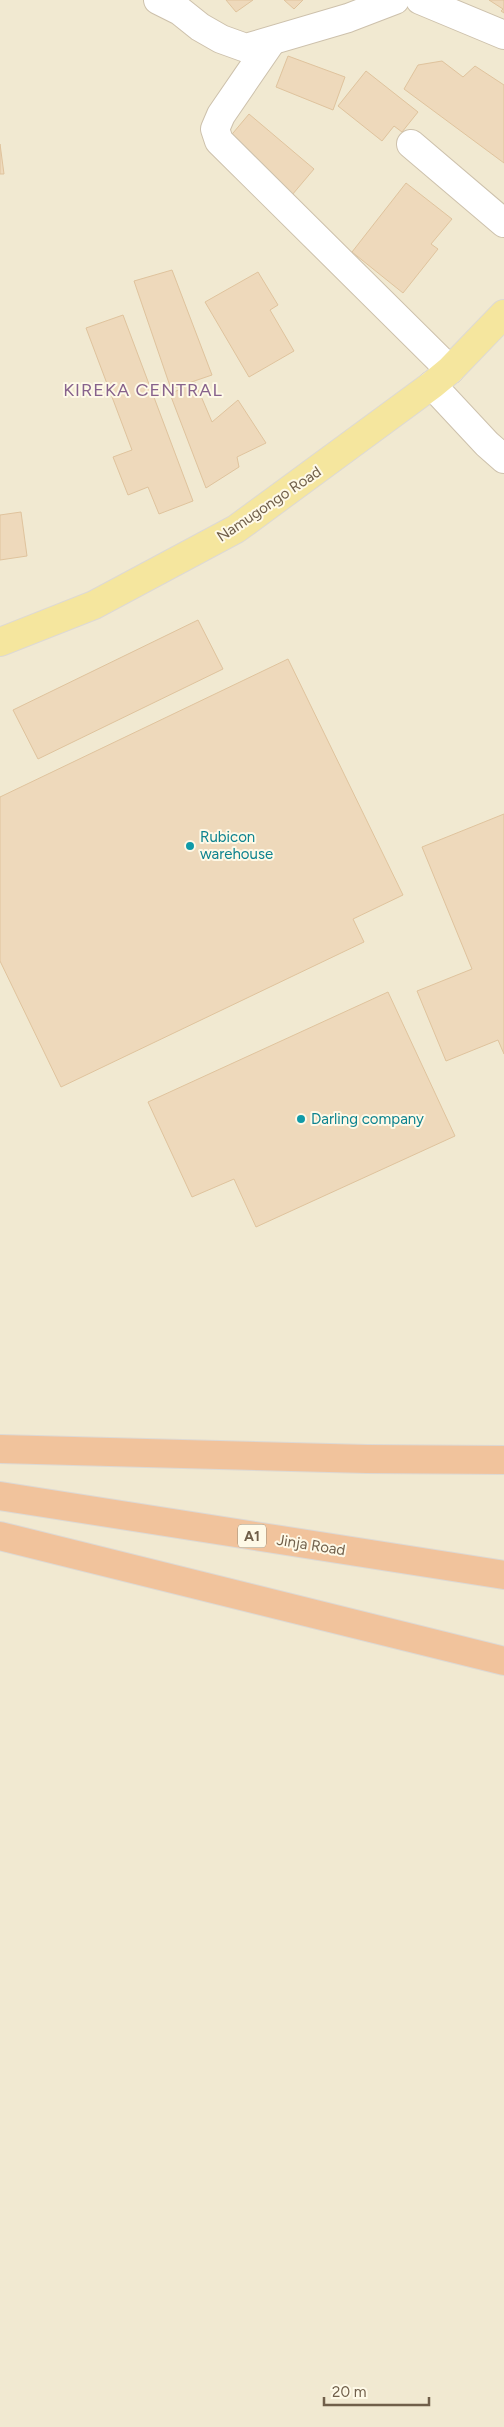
<svg xmlns="http://www.w3.org/2000/svg" width="504" height="2427" viewBox="0 0 504 2427" font-family="Figtree,sans-serif">
<rect width="100%" height="100%" fill="#faf6e2"/>
<rect fill="#f1e9d1" x="0" y="0" width="504" height="2427"/>
<g fill="#eed9bb" stroke="#dfc39d">
<path d="M 226,0 L 253,0 L 236,12 Z"/>
<path d="M 284,0 L 303,0 L 294,9 Z"/>
<path d="M 489,0 L 504,0 L 504,13 L 501,11 L 503,9 Z"/>
<path d="M 288,56 L 345,77 L 333,110 L 276,87 Z"/>
<path d="M 442,61 L 463,77 L 475,66 L 504,85 L 504,163 L 404,89 L 418,65 Z"/>
<path d="M 366,71 L 418,112 L 402,132 L 394,126 L 382,141 L 338,106 Z"/>
<path d="M 249,114 L 314,169 L 292,195 L 228,139 Z"/>
<path d="M 0,144 L 4,174 L 0,174 Z"/>
<path d="M 406,183 L 452,219 L 431,244 L 438,249 L 403,293 L 352,252 Z"/>
<path d="M 172,270 L 212,375 L 171,389 L 134,281 Z"/>
<path d="M 258,272 L 278,305 L 270,310 L 294,351 L 249,377 L 205,302 Z"/>
<path d="M 123,315 L 193,501 L 159,514 L 148,487 L 128,495 L 113,457 L 132,450 L 86,328 Z"/>
<path d="M 195,382 L 212,422 L 238,400 L 266,443 L 237,457 L 239,467 L 206,488 L 170,394 Z"/>
<path d="M 21,512 L 27,556 L 0,560 L 0,515 Z"/>
<path d="M 198,620 L 223,669 L 38,759 L 13,710 Z"/>
<path d="M 288,659 L 403,895 L 353,919 L 364,942 L 61,1087 L 0,961 L 0,797 Z"/>
<path d="M 504,814 L 504,1054 L 498,1040 L 446,1061 L 417,991 L 472,969 L 422,847 Z"/>
<path d="M 388,992 L 455,1136 L 256,1227 L 234,1179 L 192,1197 L 148,1102 Z"/>
</g>
<g fill="none" stroke-linecap="round" stroke-linejoin="round">
<g stroke="#cdc1ac" stroke-width="30">
<g id="minor">
<path d="M 158,0 L 180,11 L 200,27 L 221,39 L 246,48 L 348,18 L 395,0"/>
<path d="M 420,0 L 504,35"/>
<path d="M 271,42 L 221,115 L 215,129 L 219,141 L 450,370"/>
<path d="M 411,144 L 504,223"/>
<path d="M 432,385 L 487,444 L 504,459"/>
</g>
</g>
<g stroke="#ddd9d4" stroke-width="30">
<path id="major" d="M 0,642 L 94,605 L 236,529 L 432,385 L 450,370 L 504,314"/>
</g>
<g stroke="#ddd9d4" stroke-width="30">
<g id="highway">
<path d="M 0,1449 L 367,1459 L 504,1460"/>
<path d="M 0,1496 L 504,1575"/>
<path d="M 0,1536 L 504,1661"/>
</g>
</g>
<use href="#minor" stroke="#fff" stroke-width="28"/>
<use href="#major" stroke="#f5e69e" stroke-width="28"/>
<use href="#highway" stroke="#f1c39c" stroke-width="28"/>
</g>
<g fill="#0f9aa8" stroke="#fef9e7" stroke-width="2">
<circle cx="190" cy="846" r="5"/>
<circle cx="301" cy="1119" r="5"/>
</g>
<g text-anchor="middle" stroke-width="4" stroke-linejoin="round" paint-order="stroke">
<rect fill="#fef9e7" stroke="#9b8d79" stroke-width="1" x="238" y="1524.5" width="28" height="23" rx="4"/>
<g font-size="14" font-weight="bold" fill="#705f4a">
<text x="252" y="1541">A1</text>
</g>
<g font-size="15" fill="#705f4a" stroke="#fef9e7">
<text transform="translate(269 504) rotate(-34)" y="5">Namugongo Road</text>
<text transform="translate(311 1545) rotate(9)" y="5">Jinja Road</text>
</g>
<g font-size="15" fill="#0d838f" stroke="#fef9e7" text-anchor="start">
<text x="200" y="842">Rubicon<tspan x="200" dy="17">warehouse</tspan></text>
<text x="311" y="1124">Darling company</text>
</g>
<g font-size="18" letter-spacing="1" fill="#87628c" stroke="#fef9e7">
<text x="143" y="396">KIREKA CENTRAL</text>
</g>
</g>
<path d="M324 2397v8h105v-8" fill="none" stroke="#705f4a" stroke-width="2.5"/>
<text x="332" y="2397" font-size="15" fill="#705f4a" stroke="#fef9e7" stroke-width="4" paint-order="stroke">20 m</text>
</svg>
